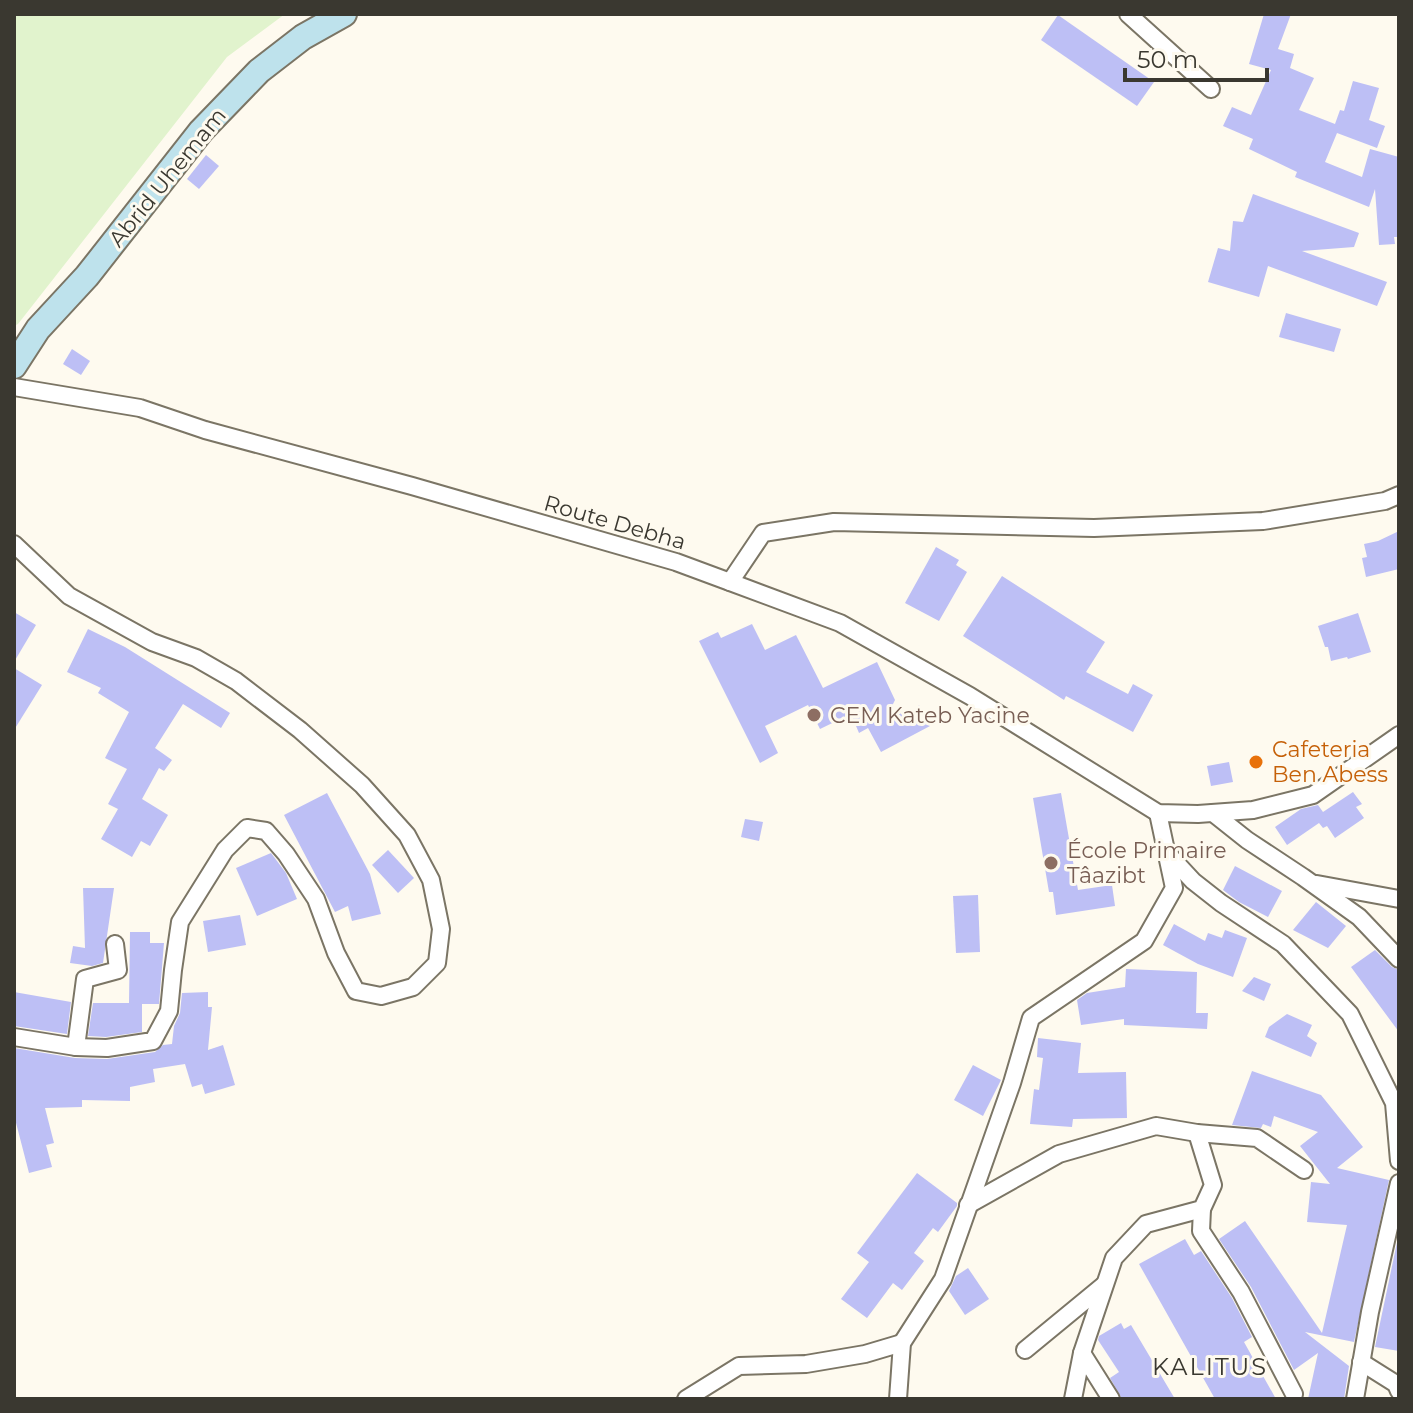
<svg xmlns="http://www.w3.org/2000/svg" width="1413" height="1413" viewBox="0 0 1413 1413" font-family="Montserrat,sans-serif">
<rect width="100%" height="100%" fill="#fefaef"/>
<path fill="#e1f3cd" d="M 14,14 L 285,14 L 227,57 L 18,324 L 14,326 Z"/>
<g fill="#bdbff5">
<path d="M 1264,14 L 1291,14 L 1278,49 L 1294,54 L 1290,68 L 1314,78 L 1299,110 L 1335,124 L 1340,110 L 1344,111 L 1353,81 L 1379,88 L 1369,120 L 1385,126 L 1377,148 L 1337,133 L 1325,162 L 1362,177 L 1370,149 L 1399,157 L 1399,237 L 1394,237 L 1395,244 L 1379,245 L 1375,189 L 1369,207 L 1295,177 L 1297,172 L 1249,149 L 1253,139 L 1223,126 L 1232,107 L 1251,115 L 1271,70 L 1249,64 Z"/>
<path d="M 1058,15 L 1154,82 L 1137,106 L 1041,40 Z"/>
<path d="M 206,155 L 219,166 L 199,189 L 187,179 Z"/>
<path d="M 1253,194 L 1359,233 L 1354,247 L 1302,251 L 1387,282 L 1377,306 L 1268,266 L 1259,297 L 1208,282 L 1218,248 L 1230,251 L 1233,221 L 1243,222 Z"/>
<path d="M 1286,313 L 1341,329 L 1334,352 L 1279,337 Z"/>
<path d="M 72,349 L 90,361 L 81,375 L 63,364 Z"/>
<path d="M 1399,531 L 1399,569 L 1366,577 L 1362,558 L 1367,557 L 1364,544 L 1378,541 Z"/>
<path d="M 936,547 L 959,560 L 956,565 L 967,572 L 939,621 L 905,603 Z"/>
<path d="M 1002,576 L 1105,642 L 1086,672 L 1128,694 L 1133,684 L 1153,695 L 1133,732 L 1066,696 L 1064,700 L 963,636 Z"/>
<path d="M 14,612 L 36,625 L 14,662 Z"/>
<path d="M 1358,613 L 1371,652 L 1348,659 L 1347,657 L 1331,661 L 1328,647 L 1325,647 L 1318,626 Z"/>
<path d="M 752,624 L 765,650 L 796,635 L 823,688 L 877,662 L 895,700 L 891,708 L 910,719 L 919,705 L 930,726 L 881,752 L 868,728 L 859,733 L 851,714 L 820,729 L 808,705 L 765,726 L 778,753 L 760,763 L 699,641 L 718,632 L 721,638 Z"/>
<path d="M 88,629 L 125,647 L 230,713 L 221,728 L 183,704 L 155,748 L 172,760 L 164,771 L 159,768 L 142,799 L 168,815 L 150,846 L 141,841 L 132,857 L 101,839 L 118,809 L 108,804 L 127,769 L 105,758 L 129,712 L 98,693 L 101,688 L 67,672 Z"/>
<path d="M 14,668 L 42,685 L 14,730 Z"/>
<path d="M 1229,762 L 1233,782 L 1211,786 L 1207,766 Z"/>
<path d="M 1353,792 L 1362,804 L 1356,807 L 1364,818 L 1335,838 L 1327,826 L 1323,828 L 1319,823 L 1287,845 L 1275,827 L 1301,809 L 1318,805 L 1323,812 Z"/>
<path d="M 327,793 L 370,874 L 381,914 L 352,921 L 348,906 L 335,912 L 284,815 Z"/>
<path d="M 1061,793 L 1078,890 L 1112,885 L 1115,906 L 1056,915 L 1053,892 L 1049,892 L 1033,798 Z"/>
<path d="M 745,819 L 763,822 L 759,841 L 741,837 Z"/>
<path d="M 388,850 L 414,878 L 398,893 L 372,865 Z"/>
<path d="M 271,853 L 286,873 L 297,899 L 257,916 L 236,868 Z"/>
<path d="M 1235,866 L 1282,891 L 1268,917 L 1239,902 L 1223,890 Z"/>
<path d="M 83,888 L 114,888 L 103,963 L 92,966 L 70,963 L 73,946 L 85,948 Z"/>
<path d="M 978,895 L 980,952 L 956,953 L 953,896 Z"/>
<path d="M 1316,902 L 1346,926 L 1328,948 L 1293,930 Z"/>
<path d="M 240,915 L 246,945 L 208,952 L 203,921 Z"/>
<path d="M 1174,924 L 1205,941 L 1208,933 L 1222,938 L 1225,930 L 1247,938 L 1233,977 L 1198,964 L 1163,945 Z"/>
<path d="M 130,932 L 150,932 L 150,943 L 164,943 L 159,1004 L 142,1004 L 142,1032 L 106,1037 L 88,1036 L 93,1003 L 129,1003 Z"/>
<path d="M 1375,950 L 1392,967 L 1399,970 L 1399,1032 L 1351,967 Z"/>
<path d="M 1126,969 L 1197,972 L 1196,1013 L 1208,1013 L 1207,1029 L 1124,1025 L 1124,1019 L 1081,1025 L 1077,1000 L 1087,993 L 1125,987 Z"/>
<path d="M 1254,977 L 1271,984 L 1264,1001 L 1242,991 Z"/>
<path d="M 14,992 L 71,1002 L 67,1034 L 14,1026 Z"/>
<path d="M 208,992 L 208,1007 L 212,1007 L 208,1050 L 223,1045 L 235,1085 L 205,1094 L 202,1084 L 192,1087 L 185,1064 L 153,1069 L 155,1082 L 130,1087 L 130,1101 L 82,1100 L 82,1107 L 45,1108 L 54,1143 L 46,1145 L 52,1167 L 29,1173 L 14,1115 L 14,1048 L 75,1058 L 107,1059 L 155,1052 L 163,1045 L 172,1044 L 174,1026 L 180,1013 L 182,993 Z"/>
<path d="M 1287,1014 L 1312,1025 L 1307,1036 L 1317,1043 L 1311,1057 L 1265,1037 L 1269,1027 Z"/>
<path d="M 1038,1038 L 1081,1043 L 1078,1073 L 1126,1072 L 1127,1118 L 1073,1119 L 1072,1127 L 1030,1124 L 1034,1089 L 1039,1090 L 1043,1058 L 1037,1057 Z"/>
<path d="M 973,1065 L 1001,1080 L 983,1116 L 954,1100 Z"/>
<path d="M 1252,1071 L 1321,1095 L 1363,1147 L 1337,1168 L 1389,1180 L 1354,1342 L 1305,1332 L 1349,1366 L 1344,1399 L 1308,1399 L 1318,1353 L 1294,1370 L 1251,1287 L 1219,1239 L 1245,1221 L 1322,1333 L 1347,1225 L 1307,1222 L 1311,1182 L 1330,1184 L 1300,1146 L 1318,1132 L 1274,1116 L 1271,1127 L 1263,1124 L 1261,1128 L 1232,1125 Z"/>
<path d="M 917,1173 L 957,1203 L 957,1206 L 938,1232 L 933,1228 L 914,1253 L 924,1261 L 902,1290 L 893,1283 L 867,1318 L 841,1299 L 869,1262 L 857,1253 Z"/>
<path d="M 1399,1233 L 1399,1351 L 1375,1347 Z"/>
<path d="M 1185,1239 L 1194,1255 L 1201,1251 L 1232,1298 L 1252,1337 L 1244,1342 L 1276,1399 L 1215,1399 L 1157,1296 L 1139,1264 Z"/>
<path d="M 968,1268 L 989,1299 L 965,1315 L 949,1291 L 956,1276 Z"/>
<path d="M 1121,1323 L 1124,1329 L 1131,1325 L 1175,1399 L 1122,1399 L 1110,1378 L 1119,1372 L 1098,1340 L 1099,1336 Z"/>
</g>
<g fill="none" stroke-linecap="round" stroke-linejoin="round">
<g stroke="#7b7565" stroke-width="20">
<g id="street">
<path d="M 1128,14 L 1211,89"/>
<path d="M 14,387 L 140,408 L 205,430 L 412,486 L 676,562 L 730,582 L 840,623 L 970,696 L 1158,813 L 1198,814 L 1253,810 L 1313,795 L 1399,735"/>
<path d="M 14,544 L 69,596 L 152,642 L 196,658 L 236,681 L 300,730 L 362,785 L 407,835 L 431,880 L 441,929 L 437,963 L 413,987 L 381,996 L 356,991 L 336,953 L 316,899 L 286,854 L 266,831 L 247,828 L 225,850 L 180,922 L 173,970 L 169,1011 L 153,1041 L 107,1048 L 76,1047 L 14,1037"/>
<path d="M 730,582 L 763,533 L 834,522 L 1094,528 L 1263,521 L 1385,501 L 1399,495"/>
<path d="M 1213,813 L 1247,840 L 1303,877 L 1359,917 L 1399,959"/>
<path d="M 1167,853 L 1193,881 L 1221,903 L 1283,944 L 1350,1014 L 1394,1103 L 1399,1161"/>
<path d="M 1317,884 L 1399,899"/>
<path d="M 76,1047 L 85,979 L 118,970 L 115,944"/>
<path d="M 968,1205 L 1059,1154 L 1156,1126 L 1197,1133 L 1257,1138 L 1304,1170"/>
<path d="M 1202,1209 L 1201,1231 L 1241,1292 L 1294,1394"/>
<path d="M 1025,1350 L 1104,1285"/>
<path d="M 1082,1353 L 1111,1399"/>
<path d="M 1361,1362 L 1396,1384 L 1399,1391"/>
<path d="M 686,1399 L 739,1366 L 806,1364 L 865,1354 L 902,1343"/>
<path d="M 898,1399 L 902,1343 L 943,1279 L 1012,1083 L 1031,1018 L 1144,941 L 1174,888 L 1158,813"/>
<path d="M 1073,1399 L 1082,1353 L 1114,1258 L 1146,1224 L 1202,1209 L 1213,1185 L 1197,1133"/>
<path d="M 1355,1399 L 1370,1312 L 1399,1183"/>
</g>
</g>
<g stroke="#7b7565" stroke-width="28">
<path id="secondary" d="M 14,366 L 38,329 L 87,276 L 201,131 L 259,71 L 303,37 L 344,14"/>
</g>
<use href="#street" stroke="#fff" stroke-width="16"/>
<use href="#secondary" stroke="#bee2ec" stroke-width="24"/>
</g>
<g fill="#8d6e63" stroke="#fefaef" stroke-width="3">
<circle cx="814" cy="715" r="8"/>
<circle cx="1051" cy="863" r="8"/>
</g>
<circle fill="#e8710a" stroke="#fefaef" stroke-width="3" cx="1256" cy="762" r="8"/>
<g text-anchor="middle" stroke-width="6" stroke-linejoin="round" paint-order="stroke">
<g font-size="22" fill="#3a3830" stroke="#fefaef">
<text transform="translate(167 177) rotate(-51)" y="8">Abrid Uhemam</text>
<text transform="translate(615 522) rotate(16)" y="8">Route Debha</text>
</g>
<g font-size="22" fill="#785e54" stroke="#fefaef" text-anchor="start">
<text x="830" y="723">CEM Kateb Yacine</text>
<text x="1067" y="858">École Primaire<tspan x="1067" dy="25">Tâazibt</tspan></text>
</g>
<g font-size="22" fill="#c56008" stroke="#fefaef" text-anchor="start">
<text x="1272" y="757">Cafeteria<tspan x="1272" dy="25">Ben Abess</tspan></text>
</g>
<g font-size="24" letter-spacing="2" fill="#3a3830" stroke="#fefaef">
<text x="1210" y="1375">KALITUS</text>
</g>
</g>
<rect width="1413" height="1413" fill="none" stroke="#3a3830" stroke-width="32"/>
<path d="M1125 68v12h142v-12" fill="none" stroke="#3a3830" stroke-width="4"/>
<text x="1137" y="68" font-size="24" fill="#3a3830" stroke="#fefaef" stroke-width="6" paint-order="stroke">50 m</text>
</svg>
